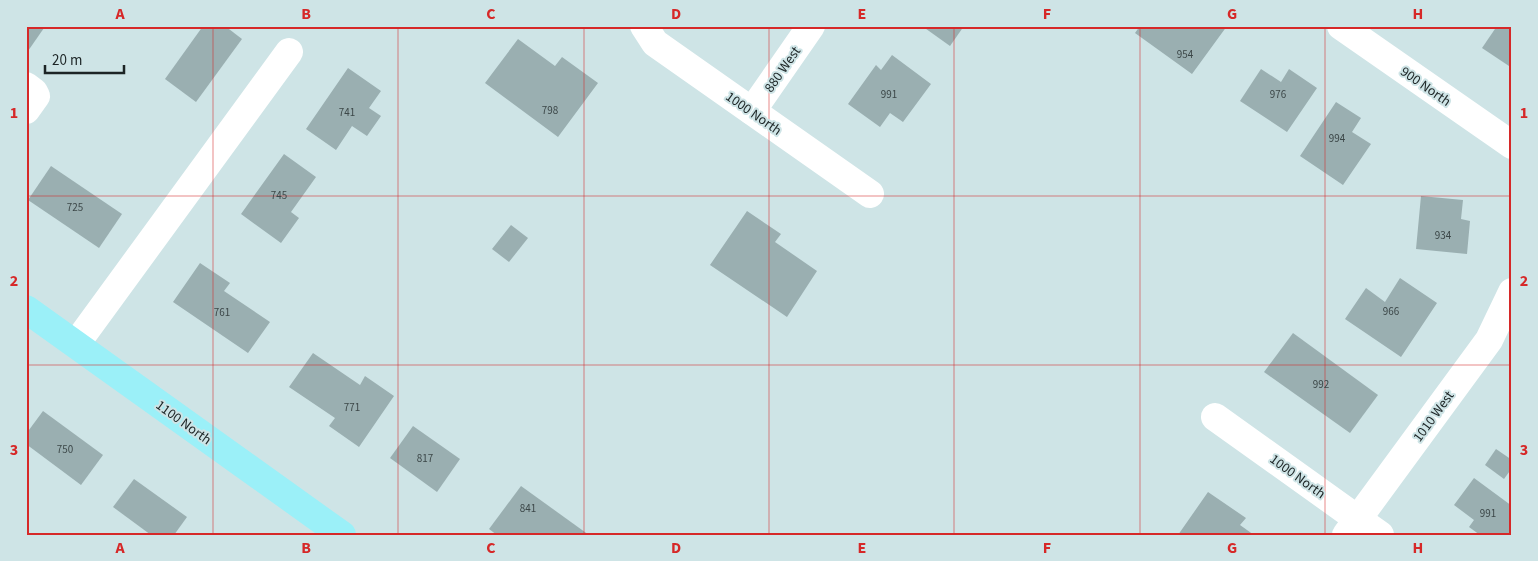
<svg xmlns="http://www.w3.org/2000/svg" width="1538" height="561" viewBox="0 0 1538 561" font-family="'Source Sans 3',sans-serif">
<rect width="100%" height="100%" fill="#cee4e6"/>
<g fill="#9aafb1">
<path d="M 26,26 L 42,26 L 44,28 L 28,51 L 26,49 Z"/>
<path d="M 203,26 L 225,26 L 242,39 L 196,102 L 165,79 Z"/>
<path d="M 922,26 L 964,26 L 950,46 Z"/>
<path d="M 1140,26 L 1185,26 L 1188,28 L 1189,26 L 1227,26 L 1192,74 L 1135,33 Z"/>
<path d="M 1497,26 L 1512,26 L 1512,68 L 1482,48 Z"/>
<path d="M 518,39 L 555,66 L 562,57 L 598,83 L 558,137 L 485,83 Z"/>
<path d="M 892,55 L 931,84 L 903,122 L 890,113 L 880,127 L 848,104 L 876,65 L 881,70 Z"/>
<path d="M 348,68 L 381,91 L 369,108 L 381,116 L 367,136 L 352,126 L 336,150 L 306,129 Z"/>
<path d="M 1261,69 L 1281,82 L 1289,69 L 1317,88 L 1287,132 L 1240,101 Z"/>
<path d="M 1336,102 L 1361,118 L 1352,132 L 1371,144 L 1343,185 L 1300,156 Z"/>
<path d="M 284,154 L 316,177 L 291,212 L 299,218 L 281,243 L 241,214 Z"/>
<path d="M 51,166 L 122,214 L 99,248 L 28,200 Z"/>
<path d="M 1421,196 L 1463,200 L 1461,219 L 1470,221 L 1467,254 L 1416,249 Z"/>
<path d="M 747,211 L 781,234 L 775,242 L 817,271 L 787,317 L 710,265 Z"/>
<path d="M 511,225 L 528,238 L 509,262 L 492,249 Z"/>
<path d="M 200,263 L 230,283 L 224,291 L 270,322 L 248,353 L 173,302 Z"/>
<path d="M 1400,278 L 1437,303 L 1401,357 L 1345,319 L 1366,288 L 1385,302 Z"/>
<path d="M 1293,333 L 1378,395 L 1350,433 L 1264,372 Z"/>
<path d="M 313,353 L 360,385 L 365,376 L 394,396 L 359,447 L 329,426 L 335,418 L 289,387 Z"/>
<path d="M 43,411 L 103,455 L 81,485 L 26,444 L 26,434 Z"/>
<path d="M 413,426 L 460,459 L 437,492 L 390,458 Z"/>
<path d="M 1496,449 L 1512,460 L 1512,468 L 1504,479 L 1485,465 Z"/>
<path d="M 1474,478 L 1512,506 L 1512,535 L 1480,535 L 1469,527 L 1474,520 L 1454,505 Z"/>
<path d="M 134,479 L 187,517 L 174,535 L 151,535 L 113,507 Z"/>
<path d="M 521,486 L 589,535 L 497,535 L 489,529 Z"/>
<path d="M 1208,492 L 1246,518 L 1240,525 L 1254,535 L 1178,535 Z"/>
</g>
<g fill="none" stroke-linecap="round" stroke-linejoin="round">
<g stroke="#fff" stroke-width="28">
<path d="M 644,26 L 655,43 L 870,194"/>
<path d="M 1341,26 L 1512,145"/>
<path d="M 26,86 L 34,92 L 36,96 L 26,110"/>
<path d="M 752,111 L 811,26"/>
<path d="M 76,344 L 289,52"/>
<path d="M 1215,417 L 1380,535"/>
<path d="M 1346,535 L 1489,340 L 1512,292"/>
</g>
<path stroke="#9bf0f8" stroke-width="28" d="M 26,309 L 342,535"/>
</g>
<path fill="none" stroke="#d62828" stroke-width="1" stroke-opacity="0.55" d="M 213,26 L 213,535M 398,26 L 398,535M 584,26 L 584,535M 769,26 L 769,535M 954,26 L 954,535M 1140,26 L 1140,535M 1325,26 L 1325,535M 26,196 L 1512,196M 26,365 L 1512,365"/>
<g text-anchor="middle" stroke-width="4" stroke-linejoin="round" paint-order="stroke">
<g font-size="11" fill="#3c4748">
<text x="1185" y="58">954</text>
<text x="889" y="98">991</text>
<text x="1278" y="98">976</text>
<text x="550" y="114">798</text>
<text x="347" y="116">741</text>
<text x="1337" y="142">994</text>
<text x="279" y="199">745</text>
<text x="75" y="211">725</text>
<text x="1443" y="239">934</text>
<text x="1391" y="315">966</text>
<text x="222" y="316">761</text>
<text x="1321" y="388">992</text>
<text x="352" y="411">771</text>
<text x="65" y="453">750</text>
<text x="425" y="462">817</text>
<text x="528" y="512">841</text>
<text x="1488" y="517">991</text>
</g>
<g font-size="14" fill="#1c2425" stroke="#cee4e6">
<text transform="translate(782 69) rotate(-55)" y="5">880 West</text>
<text transform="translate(1426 86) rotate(35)" y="5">900 North</text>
<text transform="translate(754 113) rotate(35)" y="5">1000 North</text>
<text transform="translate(1433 416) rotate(-54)" y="5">1010 West</text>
<text transform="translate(184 422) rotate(36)" y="5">1100 North</text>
<text transform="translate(1298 476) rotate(36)" y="5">1000 North</text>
</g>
</g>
<rect width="1538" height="561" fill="none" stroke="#cee4e6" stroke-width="55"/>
<path d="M45 65v8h79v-8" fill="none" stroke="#1c2425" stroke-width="2.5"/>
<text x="52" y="65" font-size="15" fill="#1c2425" stroke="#cee4e6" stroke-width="4" paint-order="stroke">20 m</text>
<rect x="28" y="28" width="1482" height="506" fill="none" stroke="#d62828" stroke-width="2"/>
<g font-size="16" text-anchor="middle" font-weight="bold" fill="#d62828">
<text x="120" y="19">A</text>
<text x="306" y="19">B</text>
<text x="491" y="19">C</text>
<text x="676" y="19">D</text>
<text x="862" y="19">E</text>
<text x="1047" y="19">F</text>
<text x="1232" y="19">G</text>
<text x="1418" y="19">H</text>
<text x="14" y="118">1</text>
<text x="1524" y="118">1</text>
<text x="14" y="286">2</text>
<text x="1524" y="286">2</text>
<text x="14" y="455">3</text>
<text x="1524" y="455">3</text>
<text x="120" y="553">A</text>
<text x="306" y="553">B</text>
<text x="491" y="553">C</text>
<text x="676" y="553">D</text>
<text x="862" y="553">E</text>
<text x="1047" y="553">F</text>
<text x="1232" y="553">G</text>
<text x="1418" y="553">H</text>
</g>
</svg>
